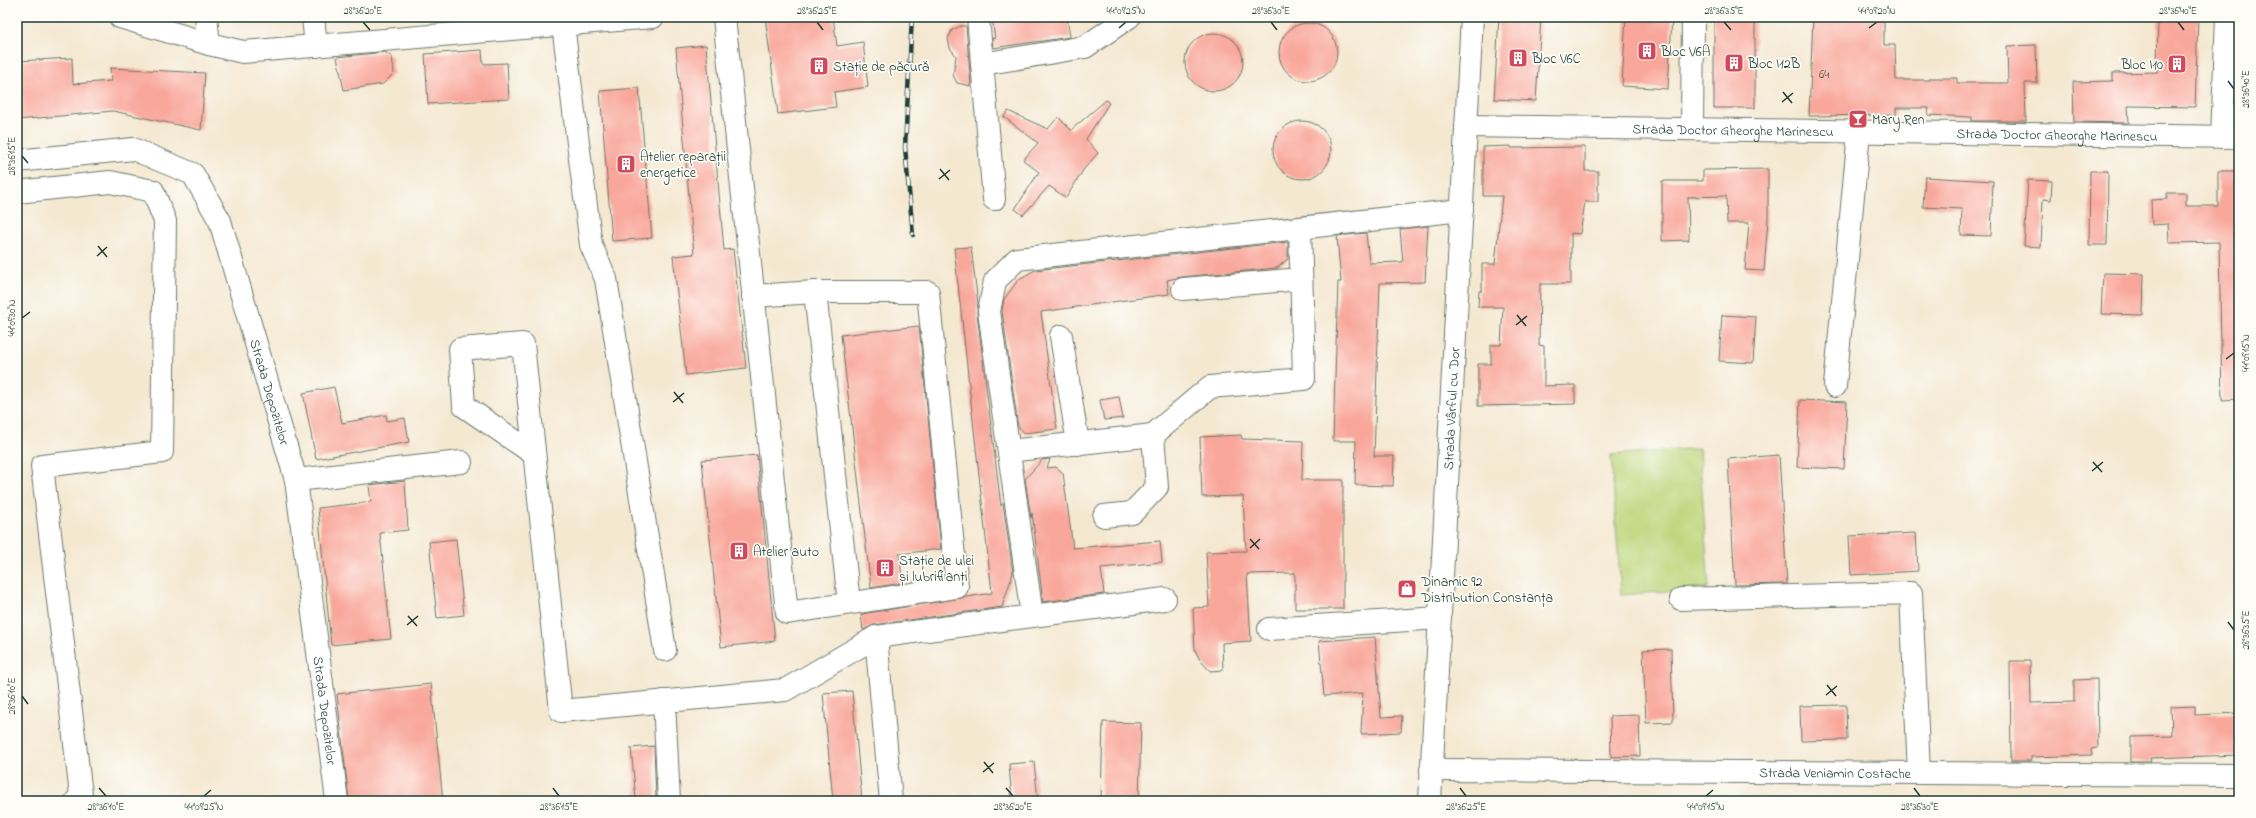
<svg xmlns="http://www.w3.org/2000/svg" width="2256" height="818" viewBox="0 0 2256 818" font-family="'Indie Flower',sans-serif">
<rect width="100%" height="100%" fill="#fdfcf7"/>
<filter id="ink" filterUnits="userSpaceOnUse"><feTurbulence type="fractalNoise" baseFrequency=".025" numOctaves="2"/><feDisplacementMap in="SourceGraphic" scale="8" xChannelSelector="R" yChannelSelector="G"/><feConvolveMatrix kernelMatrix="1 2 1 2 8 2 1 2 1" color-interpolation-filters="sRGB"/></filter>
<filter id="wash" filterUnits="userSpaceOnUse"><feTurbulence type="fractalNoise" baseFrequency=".012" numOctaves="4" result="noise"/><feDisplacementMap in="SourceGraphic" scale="16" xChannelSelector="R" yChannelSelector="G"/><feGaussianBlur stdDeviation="0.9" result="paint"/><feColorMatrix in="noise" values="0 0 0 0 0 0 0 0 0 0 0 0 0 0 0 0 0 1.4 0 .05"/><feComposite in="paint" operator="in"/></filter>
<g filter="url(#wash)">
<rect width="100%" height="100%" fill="#f4e8d1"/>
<path fill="#bdd67b" stroke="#6e8a58" d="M 1699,448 L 1709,588 L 1621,595 L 1611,455 Z"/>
<g id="blocks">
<g fill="#f9a79b">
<path d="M 765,17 L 833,17 L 837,46 L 863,42 L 868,87 L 834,92 L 836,107 L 778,114 Z"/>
<path d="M 992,17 L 1067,17 L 1070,37 L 993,48 L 992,38 L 995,39 Z"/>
<path d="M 1499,17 L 1541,17 L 1536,101 L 1494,99 Z"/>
<path d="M 1626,17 L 1672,17 L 1668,89 L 1622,86 Z"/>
<rect x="1714" y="17" width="41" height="91"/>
<path d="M 1813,17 L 1884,17 L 1884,45 L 1895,45 L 1896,80 L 1930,80 L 1930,78 L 1957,78 L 1957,83 L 2008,83 L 2007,46 L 2036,45 L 2037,83 L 2025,83 L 2026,121 L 1972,121 L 1972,117 L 1928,115 L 1929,108 L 1896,108 L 1896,115 L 1809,116 Z"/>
<path d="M 2158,17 L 2198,17 L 2195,107 L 2128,106 L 2129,123 L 2074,122 L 2073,82 L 2113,81 L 2113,73 L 2157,72 Z"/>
<circle cx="1308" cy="52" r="29"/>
<path d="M 961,26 L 966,26 L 971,86 L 957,83 L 953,75 L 956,56 L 950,48 L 948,39 L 952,30 Z"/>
<circle cx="1214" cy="62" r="29"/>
<path d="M 706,45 L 724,250 L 733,249 L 746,368 L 686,375 L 673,256 L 694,254 L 676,48 Z"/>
<path d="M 482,50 L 483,64 L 507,63 L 509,99 L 428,104 L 425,54 Z"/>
<path d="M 385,52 L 392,57 L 394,73 L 383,84 L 344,90 L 337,57 Z"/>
<path d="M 72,58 L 73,84 L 111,81 L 110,68 L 205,73 L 201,130 L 113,111 L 17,120 L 17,61 Z"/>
<path d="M 639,88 L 652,238 L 612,241 L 600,91 Z"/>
<path d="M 1106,100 L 1109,103 L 1086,139 L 1098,153 L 1084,169 L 1066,198 L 1049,186 L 1023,215 L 1015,209 L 1039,172 L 1023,160 L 1038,143 L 1004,117 L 1008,111 L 1048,129 L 1058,117 L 1071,130 Z"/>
<circle cx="1302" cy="150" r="29"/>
<path d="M 1511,146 L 1511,148 L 1585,147 L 1585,171 L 1598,171 L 1598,202 L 1585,202 L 1580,234 L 1571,233 L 1571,284 L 1540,284 L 1539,345 L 1544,346 L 1544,386 L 1575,385 L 1575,404 L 1478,406 L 1478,364 L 1491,364 L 1491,345 L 1501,345 L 1503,307 L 1478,307 L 1479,291 L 1482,291 L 1482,264 L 1495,264 L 1502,196 L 1483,196 L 1483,147 Z"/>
<path d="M 1768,169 L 1768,219 L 1764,271 L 1745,270 L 1749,223 L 1727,223 L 1726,196 L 1688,197 L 1689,240 L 1662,241 L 1662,181 L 1703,181 L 1703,170 Z"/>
<path d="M 2090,171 L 2108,171 L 2107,245 L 2089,245 Z"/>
<path d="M 2218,171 L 2239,171 L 2239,399 L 2222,400 L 2219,242 L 2169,243 L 2168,224 L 2152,225 L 2151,200 L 2167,199 L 2167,193 L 2186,193 L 2186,206 L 2218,206 Z"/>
<path d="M 1925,177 L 1993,181 L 1991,236 L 1961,235 L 1962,209 L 1923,207 Z"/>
<path d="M 2028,180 L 2052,181 L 2051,200 L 2043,199 L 2041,247 L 2024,246 Z"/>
<path d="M 1428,226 L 1425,282 L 1380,283 L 1374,456 L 1394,456 L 1393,486 L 1355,485 L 1356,441 L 1333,441 L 1338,282 L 1341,282 L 1337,236 L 1366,233 L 1369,263 L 1403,262 L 1400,229 Z"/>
<path d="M 1288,242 L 1288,259 L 1277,268 L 1182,277 L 1167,280 L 1169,294 L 1041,312 L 1057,429 L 1025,433 L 1018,427 L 1002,311 L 1004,299 L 1019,279 L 1035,270 Z"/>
<path d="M 971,247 L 978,304 L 977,313 L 1001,506 L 1003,503 L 1013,573 L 1002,607 L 874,625 L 863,630 L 861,614 L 992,593 L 954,248 Z"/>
<path d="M 2103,273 L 2144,274 L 2143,315 L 2101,314 Z"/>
<path d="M 1722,315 L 1756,317 L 1753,363 L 1719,361 Z"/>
<path d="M 919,326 L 941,549 L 899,554 L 903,583 L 871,588 L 841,335 Z"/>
<path d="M 334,387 L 342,423 L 386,415 L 387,421 L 405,418 L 409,442 L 316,459 L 303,393 Z"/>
<path d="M 1119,397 L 1123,418 L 1104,420 L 1100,400 Z"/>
<path d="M 1800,400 L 1847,402 L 1844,469 L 1797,467 Z"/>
<path d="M 1241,435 L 1242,439 L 1303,441 L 1302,480 L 1343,480 L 1343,609 L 1295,609 L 1295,573 L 1247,574 L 1251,641 L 1222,643 L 1223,670 L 1210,671 L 1200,660 L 1195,650 L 1193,608 L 1209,607 L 1206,552 L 1246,551 L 1243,496 L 1202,497 L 1200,437 Z"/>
<path d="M 757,455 L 775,641 L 721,647 L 702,460 Z"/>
<path d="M 1779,455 L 1787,584 L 1735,585 L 1728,459 Z"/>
<path d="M 1050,459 L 1047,468 L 1056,467 L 1063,473 L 1073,548 L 1160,541 L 1162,562 L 1101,568 L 1104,594 L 1043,602 L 1032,513 L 1031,518 L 1025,479 L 1042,460 Z"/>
<path d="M 405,481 L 408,530 L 380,533 L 391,639 L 331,645 L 318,508 L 371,502 L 369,485 Z"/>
<path d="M 1916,533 L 1918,571 L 1851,575 L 1849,536 Z"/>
<path d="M 456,539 L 464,615 L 437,618 L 429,542 Z"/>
<path d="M 1375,637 L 1381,717 L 1402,716 L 1401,732 L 1361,734 L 1363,693 L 1324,696 L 1319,641 Z"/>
<path d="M 1671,649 L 1673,722 L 1646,723 L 1643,650 Z"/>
<path d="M 2010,661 L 2030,661 L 2031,703 L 2074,702 L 2074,680 L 2097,679 L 2098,748 L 2091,749 L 2092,755 L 2031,757 L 2031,761 L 2011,761 Z"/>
<path d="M 431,684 L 443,801 L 349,801 L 337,694 Z"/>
<path d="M 852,691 L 862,801 L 833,801 L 823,693 Z"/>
<path d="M 1846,705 L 1847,740 L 1801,741 L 1800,706 Z"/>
<path d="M 2195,706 L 2195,715 L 2239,713 L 2239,755 L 2150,758 L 2151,762 L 2131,762 L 2131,737 L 2172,736 L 2171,707 Z"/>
<path d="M 1639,715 L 1640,756 L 1611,757 L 1610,716 Z"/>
<path d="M 1103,722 L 1141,723 L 1139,801 L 1101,801 Z"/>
<path d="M 654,746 L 656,798 L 636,799 L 631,748 Z"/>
<path d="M 1034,762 L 1038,801 L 1012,801 L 1009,764 Z"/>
</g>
</g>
</g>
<g filter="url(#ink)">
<use href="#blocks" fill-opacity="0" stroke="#6a796b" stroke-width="1"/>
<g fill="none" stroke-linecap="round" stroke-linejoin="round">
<g stroke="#6a796b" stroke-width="24">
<g id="minor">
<path d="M 120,17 L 209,44"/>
<path d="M 206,17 L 209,44 L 243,52 L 653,17"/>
<path d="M 313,17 L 316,46"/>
<path d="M 724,17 L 787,613 L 957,587 L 928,292 L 815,292 L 849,603"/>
<path d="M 978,17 L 994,199"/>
<path d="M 563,25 L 591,245 L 606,279 L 665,650"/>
<path d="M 982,64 L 1085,47 L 1129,17"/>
<path id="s1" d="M 1466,126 L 2239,137"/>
<path d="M 1692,128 L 1693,17"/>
<path d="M 2222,137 L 2227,17"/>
<path id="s2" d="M 17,161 L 133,149 L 193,174 L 220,221 L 296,480 L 337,801"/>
<path d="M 17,192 L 110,182 L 153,191 L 165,221 L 162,452 L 42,466 L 81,795 L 76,801"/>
<path d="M 1183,289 L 1301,279"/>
<path d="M 753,296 L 815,292"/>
<path d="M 1061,336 L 1078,444"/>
<path d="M 1835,386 L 1859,132"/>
<path d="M 1009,451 L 1153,435"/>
<path d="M 534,454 L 464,406 L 460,349 L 523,344 L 561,711 L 785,690 L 876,637 L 1032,616 L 989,311 L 995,281 L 1017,259 L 1462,210"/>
<path d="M 296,480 L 461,462"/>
<path d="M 1104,516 L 1132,513 L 1157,487 L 1153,435 L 1210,387 L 1304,379 L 1300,228"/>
<path d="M 1681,599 L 1911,593 L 1919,773"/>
<path d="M 1032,616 L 1165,599"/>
<path d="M 1269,629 L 1440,618"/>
<path d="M 876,637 L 891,801"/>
<path d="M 664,701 L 669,801"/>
<path id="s3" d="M 1431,770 L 2239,775"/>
<path id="s4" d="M 1430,801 L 1472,17"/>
</g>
</g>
<use href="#minor" stroke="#fff" stroke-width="22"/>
<g stroke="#1f3d34" stroke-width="4.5">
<path id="rail" d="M 912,17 L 905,147 L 913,235"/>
</g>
<use href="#rail" stroke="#fdfcf7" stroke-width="3" stroke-dasharray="9" stroke-linecap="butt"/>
</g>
</g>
<path fill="none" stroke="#1f3d34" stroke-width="1.5" d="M 363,22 L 370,30M 817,22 L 823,30M 1271,22 L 1277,30M 1724,22 L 1731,30M 2178,22 L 2184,30M 1119,28 L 1126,22M 1869,28 L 1877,22M 2228,81 L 2234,89M 1783,92 L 1792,103M 1782,102 L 1793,93M 22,156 L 28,163M 940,169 L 949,180M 939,179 L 950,170M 98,246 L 107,257M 97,256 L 107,247M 1517,315 L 1526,326M 22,318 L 30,312M 1516,325 L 1527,316M 2226,359 L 2234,353M 674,392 L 683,403M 673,402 L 684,393M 2093,462 L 2102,472M 2092,471 L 2103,462M 1250,539 L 1259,549M 1250,548 L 1260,539M 408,616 L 417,626M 2228,622 L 2234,630M 407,625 L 418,616M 1827,685 L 1836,696M 1826,695 L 1837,686M 22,696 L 28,704M 984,762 L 993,773M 983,772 L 994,763M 99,788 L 106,796M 553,788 L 559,796M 1006,788 L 1013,796M 1460,788 L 1466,796M 1914,788 L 1920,796M 204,796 L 211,790M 1706,796 L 1713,790"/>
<defs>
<g id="building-square" transform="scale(1)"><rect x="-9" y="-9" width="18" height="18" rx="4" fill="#d1495b" stroke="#fdfcf7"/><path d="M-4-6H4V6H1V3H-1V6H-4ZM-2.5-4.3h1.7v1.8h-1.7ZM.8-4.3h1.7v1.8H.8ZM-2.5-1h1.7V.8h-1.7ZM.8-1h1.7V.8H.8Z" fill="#fff"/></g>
<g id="bar-square" transform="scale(1)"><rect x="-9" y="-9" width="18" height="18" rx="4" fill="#d1495b" stroke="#fdfcf7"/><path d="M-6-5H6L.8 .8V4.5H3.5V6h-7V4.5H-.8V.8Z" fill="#fff"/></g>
<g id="shop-square" transform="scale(1)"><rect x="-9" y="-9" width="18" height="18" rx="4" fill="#d1495b" stroke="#fdfcf7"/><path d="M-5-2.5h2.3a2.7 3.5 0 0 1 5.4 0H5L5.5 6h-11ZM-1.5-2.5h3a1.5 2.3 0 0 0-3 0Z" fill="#fff"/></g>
</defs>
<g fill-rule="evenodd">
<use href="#building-square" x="1647" y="51"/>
<use href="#building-square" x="1518" y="58"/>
<use href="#building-square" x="1734" y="63"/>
<use href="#building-square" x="2177" y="64"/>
<use href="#building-square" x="819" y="66"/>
<use href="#bar-square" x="1858" y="119"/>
<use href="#building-square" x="626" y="164"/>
<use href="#building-square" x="739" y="551"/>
<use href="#building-square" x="885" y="568"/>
<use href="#shop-square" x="1407" y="589"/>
</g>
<g text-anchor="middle" stroke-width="3.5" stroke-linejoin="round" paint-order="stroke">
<g font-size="12" fill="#56584e">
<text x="1824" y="78">64</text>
</g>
<g font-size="14" fill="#1f3d34" stroke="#fdfcf7" text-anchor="start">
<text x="1661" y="56">Bloc V6A</text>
<text x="1532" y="63">Bloc V6C</text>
<text x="1748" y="68">Bloc I12B</text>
<text x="2163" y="69" text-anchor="end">Bloc I10</text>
<text x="833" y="71">Stație de păcură</text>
<text x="1872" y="124">Mary Ren</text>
<text x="640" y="161">Atelier reparații<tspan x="640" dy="16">energetice</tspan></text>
<text x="753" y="556">Atelier auto</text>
<text x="899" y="565">Stație de ulei<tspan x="899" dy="16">și lubrifianți</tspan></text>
<text x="1421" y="586">Dinamic 92<tspan x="1421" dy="16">Distribution Constanța</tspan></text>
</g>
<g font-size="14" fill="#1f3d34" stroke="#fdfcf7">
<text dy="5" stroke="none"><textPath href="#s1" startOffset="267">Strada Doctor Gheorghe Marinescu</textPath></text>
<text dy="5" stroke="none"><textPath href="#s1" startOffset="591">Strada Doctor Gheorghe Marinescu</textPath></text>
<text dy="5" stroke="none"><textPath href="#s2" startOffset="414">Strada Depozitelor</textPath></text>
<text dy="5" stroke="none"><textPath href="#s4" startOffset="393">Strada Vârful cu Dor</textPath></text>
<text dy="5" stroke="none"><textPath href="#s2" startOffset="738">Strada Depozitelor</textPath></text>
<text dy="5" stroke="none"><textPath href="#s3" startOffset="404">Strada Veniamin Costache</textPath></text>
</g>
</g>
<rect width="2256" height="818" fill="none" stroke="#fdfcf7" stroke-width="44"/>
<rect x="22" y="22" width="2212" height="774" fill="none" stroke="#1f3d34" stroke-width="1.5"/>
<g font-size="10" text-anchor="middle" fill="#1f3d34">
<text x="363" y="14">28°36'20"E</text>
<text x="817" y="14">28°36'25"E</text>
<text x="1126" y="14">44°09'25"N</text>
<text x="1271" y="14">28°36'30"E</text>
<text x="1724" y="14">28°36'35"E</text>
<text x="1877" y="14">44°09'20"N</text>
<text x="2178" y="14">28°36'40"E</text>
<text transform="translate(2245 89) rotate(-90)" y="4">28°36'40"E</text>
<text transform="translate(11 156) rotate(-90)" y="4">28°36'15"E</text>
<text transform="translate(11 318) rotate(-90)" y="4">44°09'30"N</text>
<text transform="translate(2245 353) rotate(-90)" y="4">44°09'15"N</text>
<text transform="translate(2245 630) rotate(-90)" y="4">28°36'35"E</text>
<text transform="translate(11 696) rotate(-90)" y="4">28°36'10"E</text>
<text x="106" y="810">28°36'10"E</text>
<text x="204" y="810">44°09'25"N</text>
<text x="559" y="810">28°36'15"E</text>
<text x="1013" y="810">28°36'20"E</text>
<text x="1466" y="810">28°36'25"E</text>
<text x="1706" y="810">44°09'15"N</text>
<text x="1920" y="810">28°36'30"E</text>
</g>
</svg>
